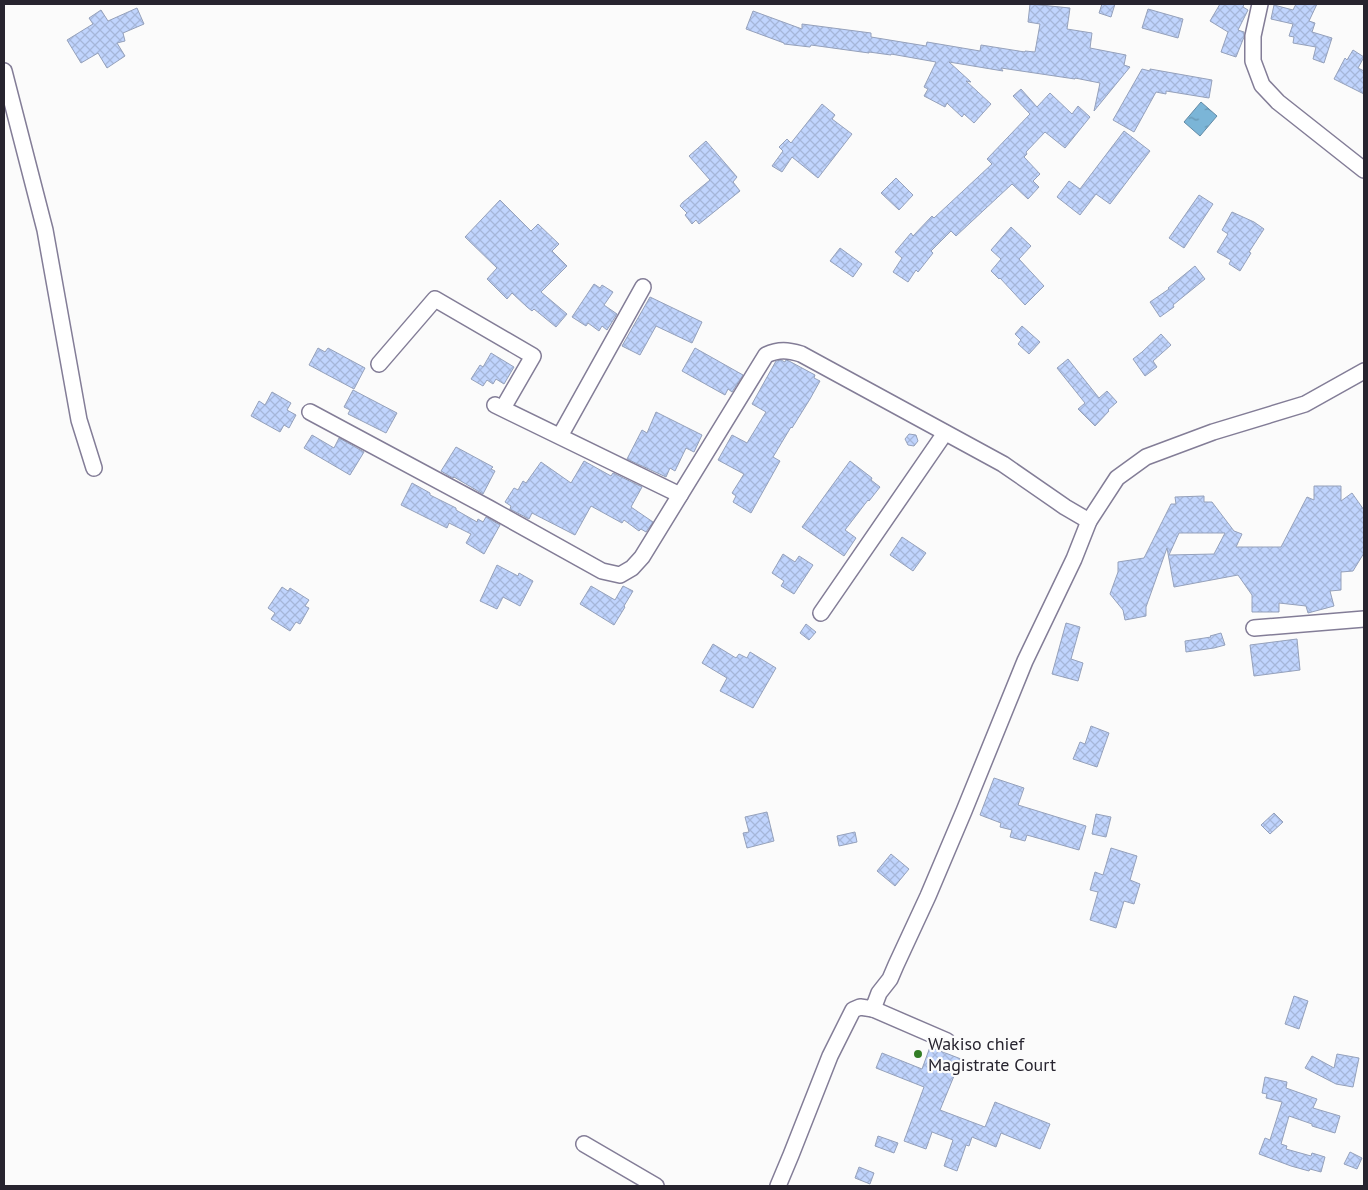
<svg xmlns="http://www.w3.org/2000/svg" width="1368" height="1190" viewBox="0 0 1368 1190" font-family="'PT Sans',sans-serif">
<defs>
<pattern id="water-ripples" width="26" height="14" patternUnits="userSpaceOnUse" patternTransform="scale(1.25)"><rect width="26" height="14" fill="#7bb5d7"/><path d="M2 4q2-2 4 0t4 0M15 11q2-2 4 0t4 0" fill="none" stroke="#6593af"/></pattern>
<pattern id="building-cross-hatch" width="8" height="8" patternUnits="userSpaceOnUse" patternTransform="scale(1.25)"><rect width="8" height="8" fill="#c0d4fd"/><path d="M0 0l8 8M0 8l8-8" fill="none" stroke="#a5b6d9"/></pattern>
</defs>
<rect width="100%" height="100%" fill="#fbfbfb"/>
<path fill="url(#water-ripples)" stroke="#628aa5" d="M 1201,102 L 1217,116 L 1200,136 L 1184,122 Z"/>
<g fill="url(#building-cross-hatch)" stroke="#95a1bb" fill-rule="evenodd">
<path d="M 1030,4 L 1070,8 L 1067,29 L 1092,33 L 1090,48 L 1126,55 L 1124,65 L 1130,67 L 1094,111 L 1100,83 L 1075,78 L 1075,79 L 1001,68 L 1003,71 L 949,62 L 971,82 L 966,81 L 991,104 L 974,123 L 964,114 L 962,117 L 947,103 L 945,107 L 924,96 L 928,89 L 924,87 L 936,62 L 891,54 L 891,55 L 869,52 L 869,53 L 811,45 L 810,47 L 784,44 L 784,43 L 746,29 L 753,11 L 802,29 L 802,24 L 871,33 L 871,37 L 926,46 L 927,42 L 980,51 L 981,45 L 1025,52 L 1025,51 L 1035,52 L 1040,24 L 1028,22 Z"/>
<path d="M 1102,4 L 1115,4 L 1111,17 L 1099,13 Z"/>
<path d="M 1220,4 L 1244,4 L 1243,7 L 1248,10 L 1238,30 L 1244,32 L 1244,37 L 1236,57 L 1221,52 L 1228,32 L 1210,21 Z"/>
<path d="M 1296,4 L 1317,4 L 1309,21 L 1315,23 L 1312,32 L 1332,38 L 1324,63 L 1313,59 L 1316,47 L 1293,43 L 1294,37 L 1289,36 L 1293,24 L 1271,19 L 1274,5 L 1293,10 Z"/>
<path d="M 137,8 L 144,24 L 123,33 L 125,41 L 117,43 L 125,56 L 107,68 L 98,53 L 81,63 L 67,40 L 93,24 L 89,18 L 101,10 L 108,21 Z"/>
<path d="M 1148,9 L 1183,19 L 1178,38 L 1142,28 Z"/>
<path d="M 1353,50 L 1364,57 L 1358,68 L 1364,71 L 1364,94 L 1334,79 L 1345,58 L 1347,60 Z"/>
<path d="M 1142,69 L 1150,71 L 1150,69 L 1212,80 L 1209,98 L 1166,91 L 1166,94 L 1156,92 L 1134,132 L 1113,120 Z"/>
<path d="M 1021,89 L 1037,107 L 1050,93 L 1072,114 L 1078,106 L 1090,117 L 1065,148 L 1045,132 L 1026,152 L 1027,154 L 1024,157 L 1040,174 L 1033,181 L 1039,187 L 1028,199 L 1012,184 L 956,236 L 951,231 L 931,251 L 933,253 L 918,272 L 916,270 L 908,282 L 893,272 L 902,258 L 895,252 L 911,233 L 913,236 L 932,216 L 934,218 L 992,164 L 987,159 L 1030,114 L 1013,96 Z"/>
<path d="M 822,104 L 835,115 L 832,119 L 852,134 L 818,178 L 792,157 L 782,172 L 772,166 L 783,151 L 779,147 L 787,139 L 791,143 Z"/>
<path d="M 1124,131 L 1150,151 L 1110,204 L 1096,194 L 1080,215 L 1057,197 L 1069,181 L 1080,189 Z"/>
<path d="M 706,141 L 737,177 L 733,182 L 740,191 L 699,224 L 696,220 L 692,224 L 685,215 L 687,213 L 680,206 L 682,203 L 710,180 L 689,156 Z"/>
<path d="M 896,178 L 913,195 L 899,210 L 881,193 Z"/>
<path d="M 1199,195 L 1213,204 L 1184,248 L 1169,238 Z"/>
<path d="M 500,200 L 531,231 L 538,224 L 559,244 L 552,251 L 567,266 L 541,292 L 567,314 L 556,327 L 534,309 L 532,311 L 527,307 L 512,293 L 507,299 L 487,279 L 497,268 L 465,237 Z"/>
<path d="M 1232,212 L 1254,222 L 1264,229 L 1249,252 L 1251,253 L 1240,271 L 1229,264 L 1231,260 L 1217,252 L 1228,234 L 1222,230 Z"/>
<path d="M 1011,227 L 1031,246 L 1019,259 L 1044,286 L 1025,305 L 1000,278 L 999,279 L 991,271 L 1001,259 L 991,250 Z"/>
<path d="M 840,248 L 862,264 L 853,277 L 830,261 Z"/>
<path d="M 1195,266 L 1205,279 L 1173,305 L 1174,307 L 1160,317 L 1150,302 L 1169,289 L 1168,288 Z"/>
<path d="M 594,284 L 600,288 L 602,285 L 613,292 L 604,305 L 617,314 L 607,330 L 602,326 L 599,331 L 588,323 L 586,326 L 572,317 Z"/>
<path d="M 650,297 L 702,322 L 692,343 L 656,326 L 640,355 L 622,346 Z"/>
<path d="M 1022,326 L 1040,342 L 1029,354 L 1018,344 L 1021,340 L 1015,334 Z"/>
<path d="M 1161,334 L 1171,345 L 1153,361 L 1157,367 L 1145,376 L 1133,359 L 1142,352 Z"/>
<path d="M 318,348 L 325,352 L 328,348 L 365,368 L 354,389 L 309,365 Z"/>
<path d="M 695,348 L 743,375 L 732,392 L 728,389 L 725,395 L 682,371 Z"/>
<path d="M 491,353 L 514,367 L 504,384 L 496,379 L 493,384 L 487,380 L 483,386 L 471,379 L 480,365 L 483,367 Z"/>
<path d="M 1068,359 L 1099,398 L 1107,391 L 1117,402 L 1108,410 L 1109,411 L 1095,426 L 1078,409 L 1085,403 L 1057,368 Z"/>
<path d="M 781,360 L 785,362 L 786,360 L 789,361 L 815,375 L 814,378 L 820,381 L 810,399 L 792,428 L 791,427 L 773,457 L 780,461 L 751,513 L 733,502 L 736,496 L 732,493 L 744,474 L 718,460 L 732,435 L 747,443 L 766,412 L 752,404 L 776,361 Z"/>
<path d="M 353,390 L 397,413 L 386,433 L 348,414 L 350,410 L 344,407 Z"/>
<path d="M 272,392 L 291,403 L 287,410 L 296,415 L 289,428 L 284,425 L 280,432 L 251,416 L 259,401 L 265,405 Z"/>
<path d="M 656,412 L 702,435 L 694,452 L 686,448 L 675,471 L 670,468 L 666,477 L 627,459 L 642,430 L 647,433 Z"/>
<path d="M 909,434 L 916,435 L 918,441 L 914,446 L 908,445 L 905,439 Z"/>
<path d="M 312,435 L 334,448 L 339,438 L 364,452 L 350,475 L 304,448 Z"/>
<path d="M 456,447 L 493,467 L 491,469 L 495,471 L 483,494 L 454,477 L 453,478 L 441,471 Z"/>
<path d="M 584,461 L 611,476 L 613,473 L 642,487 L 631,507 L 653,522 L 646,532 L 641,529 L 639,531 L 624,520 L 622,523 L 591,506 L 575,535 L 532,513 L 529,519 L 510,509 L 511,506 L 505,502 L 514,488 L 518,490 L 523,481 L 526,483 L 541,462 L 571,483 Z"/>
<path d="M 850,461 L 872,478 L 871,480 L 880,487 L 869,501 L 868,500 L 845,530 L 856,538 L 844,556 L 802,527 Z"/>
<path d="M 412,483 L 430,493 L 430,495 L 456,508 L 456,510 L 477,522 L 478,519 L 483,522 L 486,517 L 500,525 L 484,554 L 466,543 L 471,534 L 449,523 L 447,528 L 401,505 Z"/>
<path d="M 1314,486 L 1341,486 L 1341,501 L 1352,493 L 1364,510 L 1364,553 L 1353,571 L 1341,572 L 1341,590 L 1330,591 L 1334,606 L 1308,613 L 1306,606 L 1279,603 L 1279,612 L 1252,612 L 1252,595 L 1238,575 L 1174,587 L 1167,548 L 1146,607 L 1146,616 L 1125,620 L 1123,610 L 1110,594 L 1118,572 L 1118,562 L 1144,558 L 1171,504 L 1176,504 L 1175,497 L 1204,496 L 1204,502 L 1212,502 L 1234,531 L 1242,534 L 1236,547 L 1281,547 L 1307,497 L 1314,500 ZM 1179,533 L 1225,533 L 1214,554 L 1169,555 Z"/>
<path d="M 902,537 L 926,553 L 913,571 L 890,555 Z"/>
<path d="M 783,554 L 795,562 L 799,556 L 813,565 L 794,594 L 781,586 L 784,581 L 772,573 Z"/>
<path d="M 497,565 L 518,576 L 519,573 L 533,581 L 520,606 L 503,597 L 497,609 L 480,601 Z"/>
<path d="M 591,586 L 615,600 L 623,586 L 633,591 L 624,606 L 625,607 L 614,625 L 580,604 Z"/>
<path d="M 282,587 L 288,591 L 290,588 L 309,600 L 305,606 L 309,608 L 300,624 L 296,622 L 290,631 L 271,619 L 275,613 L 268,608 Z"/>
<path d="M 1066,623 L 1080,627 L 1071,659 L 1083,663 L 1078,681 L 1052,674 Z"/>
<path d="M 806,624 L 816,632 L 809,640 L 800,633 Z"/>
<path d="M 1221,633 L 1225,645 L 1214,648 L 1186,652 L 1185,641 L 1211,637 L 1210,636 Z"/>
<path d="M 1297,639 L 1300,670 L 1254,676 L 1250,645 Z"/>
<path d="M 713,644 L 736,658 L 739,654 L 747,658 L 750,652 L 776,668 L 753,708 L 720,691 L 727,678 L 702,663 Z"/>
<path d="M 1091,726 L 1109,733 L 1097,767 L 1073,759 L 1080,742 L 1085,744 Z"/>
<path d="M 994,778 L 1024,788 L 1018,805 L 1086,826 L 1079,850 L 1027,835 L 1025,841 L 1010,837 L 1012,830 L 1000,827 L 1001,823 L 980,815 Z"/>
<path d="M 767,812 L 774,841 L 747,848 L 743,833 L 749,832 L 745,817 Z"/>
<path d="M 1274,813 L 1283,822 L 1270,834 L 1261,825 Z"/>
<path d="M 1096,814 L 1111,817 L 1106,837 L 1092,834 Z"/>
<path d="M 855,832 L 857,842 L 839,846 L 837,836 Z"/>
<path d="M 1111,848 L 1137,856 L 1130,880 L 1140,884 L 1134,904 L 1124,901 L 1116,928 L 1090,920 L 1098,892 L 1090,890 L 1095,872 L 1103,875 Z"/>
<path d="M 891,854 L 909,869 L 895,886 L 877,871 Z"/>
<path d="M 1294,996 L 1308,1001 L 1299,1029 L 1285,1024 Z"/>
<path d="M 930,1047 L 961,1059 L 940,1110 L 985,1127 L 995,1102 L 1050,1124 L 1040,1149 L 1001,1133 L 996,1147 L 972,1137 L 969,1146 L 966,1145 L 957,1171 L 944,1166 L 953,1140 L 932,1132 L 926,1149 L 904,1141 L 924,1087 L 876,1068 L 882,1053 L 922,1069 Z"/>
<path d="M 1337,1054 L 1359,1058 L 1353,1087 L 1336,1084 L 1305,1068 L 1312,1056 L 1334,1068 Z"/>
<path d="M 1265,1077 L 1287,1082 L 1286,1088 L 1317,1099 L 1313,1108 L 1340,1116 L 1335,1133 L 1312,1126 L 1312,1124 L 1289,1116 L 1281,1144 L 1287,1146 L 1286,1149 L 1311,1156 L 1312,1153 L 1325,1157 L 1321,1172 L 1310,1169 L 1309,1171 L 1291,1166 L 1259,1154 L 1265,1138 L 1270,1140 L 1282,1102 L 1266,1098 L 1267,1094 L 1262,1093 Z"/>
<path d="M 878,1136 L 898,1143 L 894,1153 L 875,1146 Z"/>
<path d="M 1350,1152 L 1362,1158 L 1357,1169 L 1344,1164 Z"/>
<path d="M 859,1167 L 874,1173 L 870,1184 L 855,1178 Z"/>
</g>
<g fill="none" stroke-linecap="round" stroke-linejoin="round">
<g stroke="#837d97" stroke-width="18">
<g id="minor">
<path d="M 1260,4 L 1253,36 L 1253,61 L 1262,85 L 1278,102 L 1364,170"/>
<path d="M 4,71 L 45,230 L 79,420 L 94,468"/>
<path d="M 379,364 L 435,299 L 533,356 L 503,408"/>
<path d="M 495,405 L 680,495"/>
<path d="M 310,412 L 489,508 L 602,571 L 620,575 L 632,568 L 642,557 L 766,355 C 779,349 788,350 801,354 L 1003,464 L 1065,507 L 1089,521"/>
<path d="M 560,436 L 643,287"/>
<path d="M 821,613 L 945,433"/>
<path d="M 1254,628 L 1364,619"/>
<path d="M 873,1009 L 947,1041"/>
<path d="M 584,1144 L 656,1186"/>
<path d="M 778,1186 L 791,1155 L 830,1056 L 853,1010 L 860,1007 L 873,1009 L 879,993 L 890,979 L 896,965 L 928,896 L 964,811 L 1025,661 L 1074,559 L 1089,521 L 1117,478 L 1146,457 L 1213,432 L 1305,404 L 1364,371"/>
</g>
</g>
<use href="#minor" stroke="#fff" stroke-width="15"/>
</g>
<circle fill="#327d25" stroke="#fbfbfb" stroke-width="2" cx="918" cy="1054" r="5"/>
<g text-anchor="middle" stroke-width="4.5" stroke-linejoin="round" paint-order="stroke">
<g font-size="18" fill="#27242f" stroke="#fbfbfb" text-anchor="start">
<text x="928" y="1050">Wakiso chief<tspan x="928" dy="21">Magistrate Court</tspan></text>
</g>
</g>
<rect width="1368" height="1190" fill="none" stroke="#27242f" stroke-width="10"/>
</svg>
